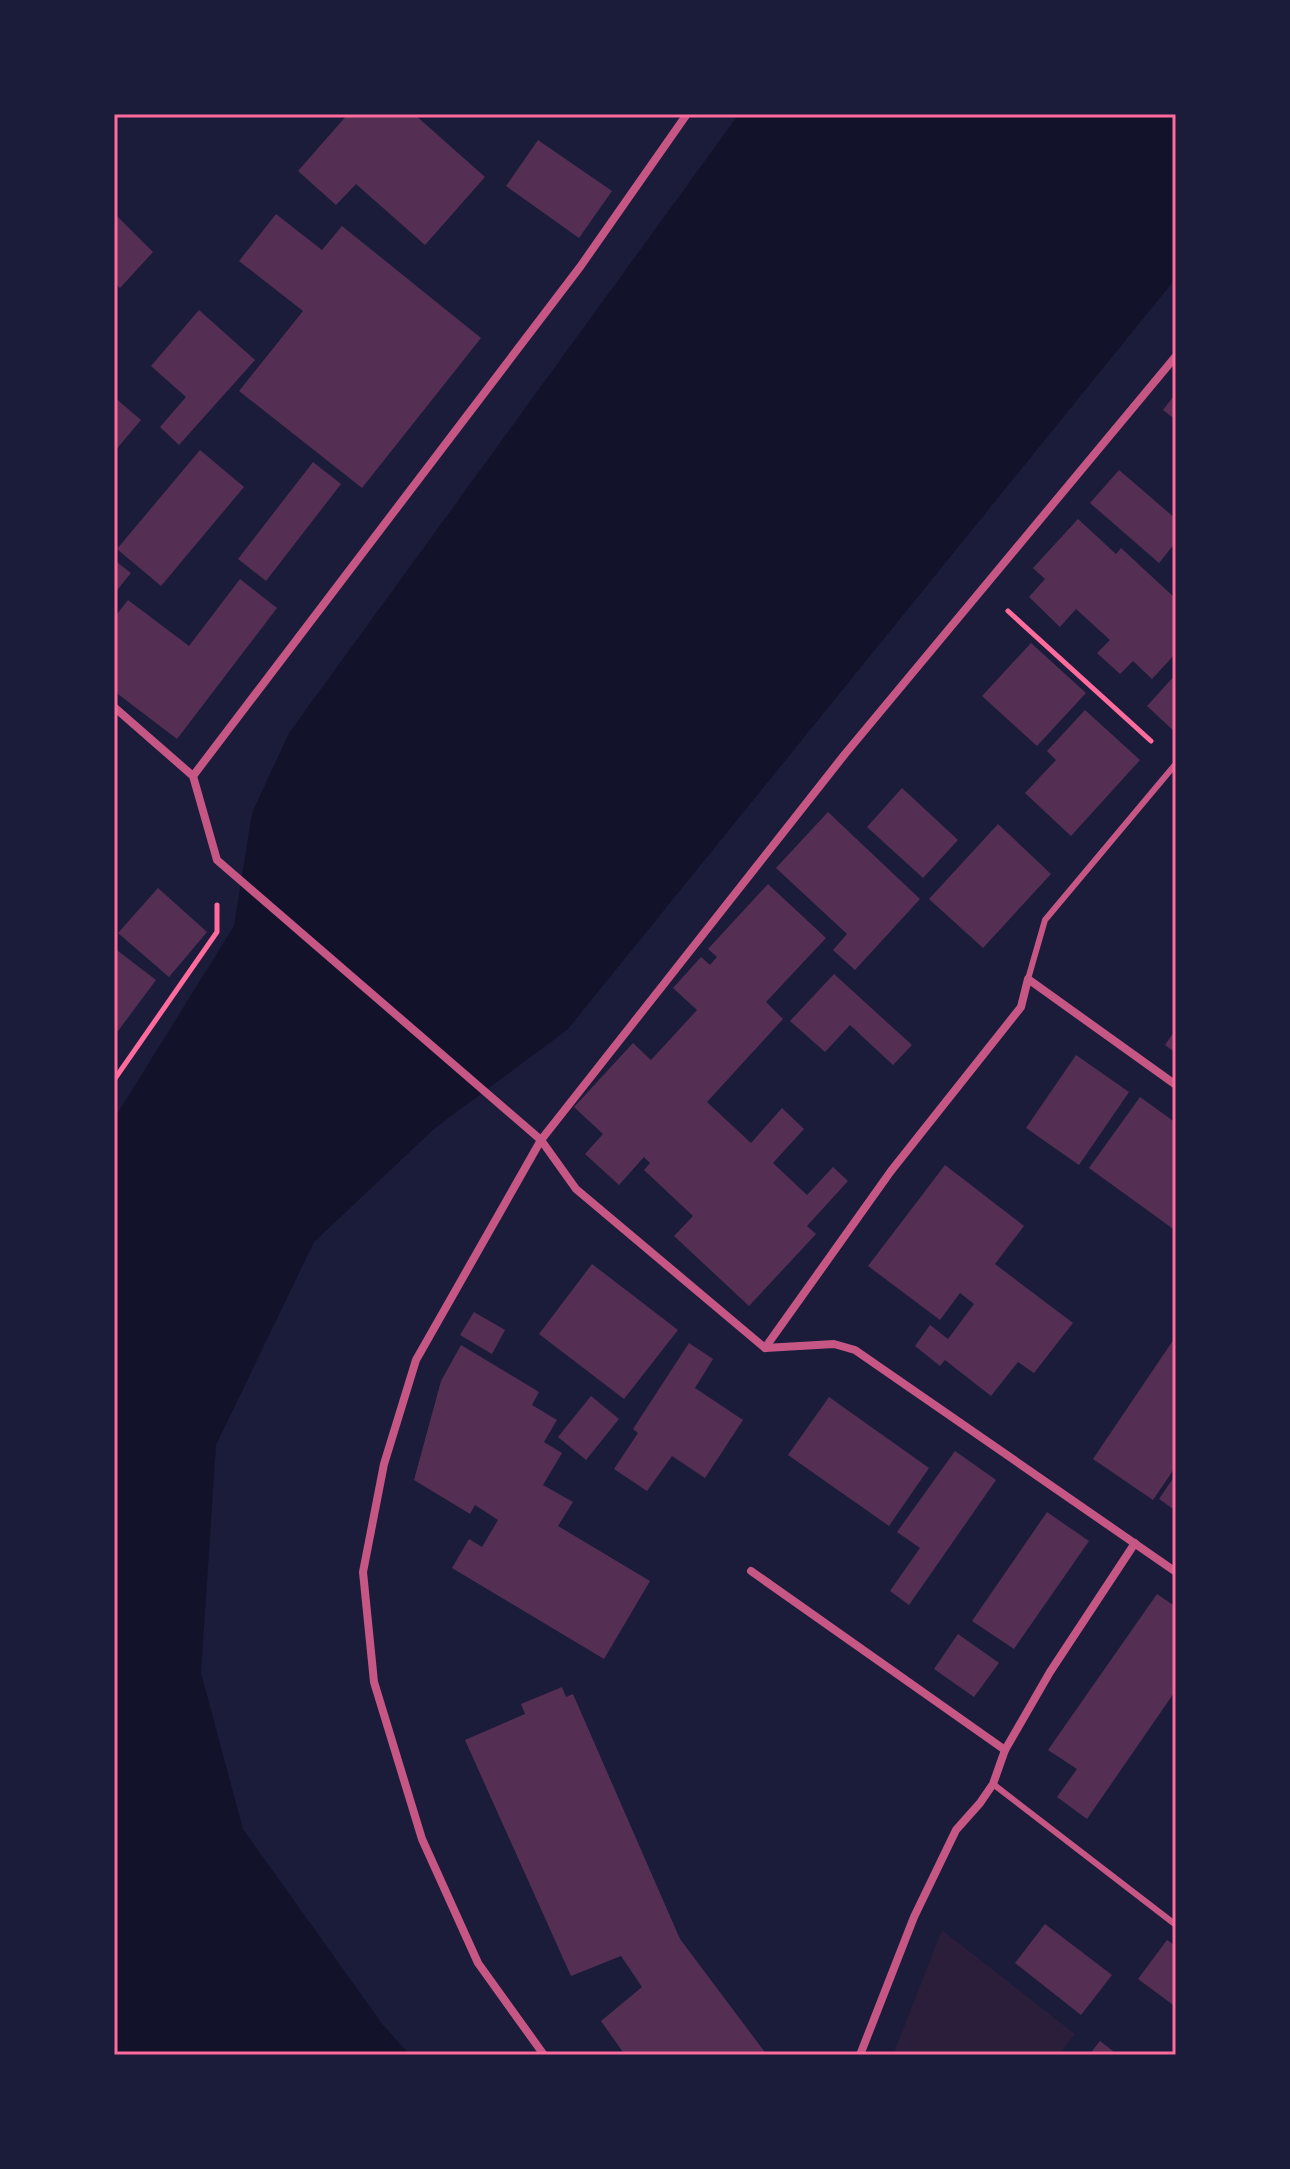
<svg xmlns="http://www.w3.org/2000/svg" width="1290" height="2169" viewBox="0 0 1290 2169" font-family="Jost,sans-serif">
<rect width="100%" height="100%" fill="#1b1b3a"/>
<path fill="#2a1e3b" d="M 942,1930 L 1075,2034 L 1059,2055 L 893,2055 Z"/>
<path fill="#12122b" d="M 739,114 L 1176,114 L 1176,278 L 567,1030 L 435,1128 L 314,1242 L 216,1445 L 201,1673 L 243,1829 L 383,2025 L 410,2055 L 114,2055 L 114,1119 L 234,926 L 252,813 L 289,733 Z"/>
<g fill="#542f53">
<path d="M 348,114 L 414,114 L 485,177 L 425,245 L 356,184 L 336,205 L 298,171 Z"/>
<path d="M 538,140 L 612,191 L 579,238 L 506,186 Z"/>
<path d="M 114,213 L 153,252 L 120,288 L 114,282 Z"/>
<path d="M 276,214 L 322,250 L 342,226 L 481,338 L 362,488 L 239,391 L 303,311 L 239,261 Z"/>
<path d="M 199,310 L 255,360 L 179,445 L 160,427 L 186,397 L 151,366 Z"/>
<path d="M 1176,393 L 1176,420 L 1163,410 Z"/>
<path d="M 114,397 L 141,420 L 114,452 Z"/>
<path d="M 200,450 L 244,487 L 161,586 L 117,549 Z"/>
<path d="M 313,462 L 341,484 L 266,581 L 238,559 Z"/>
<path d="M 1119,470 L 1176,519 L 1176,542 L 1159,563 L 1090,503 Z"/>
<path d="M 1078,519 L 1116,554 L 1121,548 L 1176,599 L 1176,653 L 1152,679 L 1133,661 L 1120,674 L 1097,653 L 1110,640 L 1076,609 L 1060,627 L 1029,597 L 1045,579 L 1033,568 Z"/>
<path d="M 114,560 L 131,573 L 114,594 Z"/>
<path d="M 240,579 L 277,608 L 177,739 L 114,691 L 114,618 L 128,600 L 189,646 Z"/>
<path d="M 1031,643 L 1086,693 L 1037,746 L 982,696 Z"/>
<path d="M 1176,674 L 1176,733 L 1147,706 Z"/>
<path d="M 1085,710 L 1140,760 L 1071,836 L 1025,793 L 1056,760 L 1047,751 Z"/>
<path d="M 902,788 L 958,840 L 923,878 L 867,827 Z"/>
<path d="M 828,812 L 920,899 L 855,970 L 833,950 L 847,934 L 776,868 Z"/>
<path d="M 998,824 L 1051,874 L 983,948 L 929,899 Z"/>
<path d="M 768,884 L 826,938 L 766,1002 L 783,1019 L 707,1102 L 751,1143 L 782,1108 L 804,1129 L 773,1163 L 807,1195 L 833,1167 L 848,1181 L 807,1226 L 816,1234 L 749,1306 L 674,1236 L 693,1216 L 644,1170 L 650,1163 L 644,1157 L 619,1185 L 585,1154 L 603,1134 L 574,1107 L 633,1043 L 651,1060 L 697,1010 L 673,988 L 701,957 L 710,965 L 717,957 L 708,949 Z"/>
<path d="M 158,888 L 207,932 L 169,977 L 118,933 Z"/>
<path d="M 114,948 L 156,980 L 118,1031 L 114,1028 Z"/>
<path d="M 834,974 L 912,1045 L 893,1065 L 850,1025 L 825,1052 L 790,1021 Z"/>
<path d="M 1176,1029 L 1176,1053 L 1165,1045 Z"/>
<path d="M 1076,1055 L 1129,1092 L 1079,1165 L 1026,1128 Z"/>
<path d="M 1140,1097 L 1176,1123 L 1176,1231 L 1089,1168 Z"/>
<path d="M 945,1165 L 1024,1226 L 995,1264 L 1073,1323 L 1034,1373 L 1018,1362 L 991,1396 L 945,1360 L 940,1366 L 915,1346 L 930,1325 L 948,1339 L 974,1304 L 960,1293 L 940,1320 L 868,1266 Z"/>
<path d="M 592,1264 L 678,1330 L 624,1399 L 539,1334 Z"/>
<path d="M 474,1312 L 505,1330 L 492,1354 L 460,1335 Z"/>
<path d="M 1176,1336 L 1176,1466 L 1153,1500 L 1093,1459 Z"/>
<path d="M 689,1343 L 713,1359 L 695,1388 L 743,1420 L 705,1478 L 672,1456 L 647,1491 L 614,1469 L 638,1433 L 633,1429 Z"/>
<path d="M 461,1345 L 539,1392 L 532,1405 L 557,1420 L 544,1442 L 562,1453 L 543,1485 L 573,1502 L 558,1526 L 650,1581 L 604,1659 L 452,1568 L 469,1539 L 482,1547 L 498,1520 L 475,1505 L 470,1514 L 414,1480 L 441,1381 Z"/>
<path d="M 591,1396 L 619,1419 L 586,1460 L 558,1437 Z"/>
<path d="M 829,1397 L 929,1468 L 889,1526 L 788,1455 Z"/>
<path d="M 955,1451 L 996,1480 L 909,1605 L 890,1591 L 920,1548 L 897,1532 Z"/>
<path d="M 1176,1474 L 1176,1511 L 1159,1499 Z"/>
<path d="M 1047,1512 L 1089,1541 L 1014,1649 L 972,1621 Z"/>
<path d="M 1157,1594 L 1176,1607 L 1176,1690 L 1087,1819 L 1057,1797 L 1077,1769 L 1048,1750 Z"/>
<path d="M 958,1634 L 999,1663 L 974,1697 L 934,1669 Z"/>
<path d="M 562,1687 L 566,1697 L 573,1694 L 680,1939 L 767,2055 L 625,2055 L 601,2021 L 642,1987 L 621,1956 L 571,1976 L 465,1740 L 525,1714 L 521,1704 Z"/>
<path d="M 1045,1924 L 1112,1975 L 1081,2015 L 1015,1963 Z"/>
<path d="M 1167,1940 L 1176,1946 L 1176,2007 L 1138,1979 Z"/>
<path d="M 1100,2041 L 1118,2055 L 1089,2055 Z"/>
</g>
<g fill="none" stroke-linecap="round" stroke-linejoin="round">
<g stroke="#ff6b9d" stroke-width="5">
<path d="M 1008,611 L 1151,741"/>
<path d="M 114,1080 L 217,932 L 217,905"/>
</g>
<g stroke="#c65784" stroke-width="6">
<path d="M 1028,979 L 1045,920 L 1174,766"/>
<path d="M 993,1784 L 1176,1925"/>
</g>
<g stroke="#c65784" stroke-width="8">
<path d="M 114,707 L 193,776 L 217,860 L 541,1140 L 576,1189 L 765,1348 L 834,1344 L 855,1350 L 1176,1572"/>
<path d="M 193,776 L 580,267 L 687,114"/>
<path d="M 765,1348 L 891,1171 L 1021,1007 L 1028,979 L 1176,1085"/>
<path d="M 751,1571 L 1005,1750"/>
<path d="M 544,2055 L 478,1963 L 422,1839 L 374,1682 L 363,1572 L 384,1464 L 416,1360 L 541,1140 L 845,754 L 1176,356"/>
<path d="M 860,2055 L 914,1917 L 956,1830 L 980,1803 L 993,1784 L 1005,1750 L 1050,1672 L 1135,1543"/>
</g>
</g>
<rect width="1290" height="2169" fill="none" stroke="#1b1b3a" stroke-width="232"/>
<rect x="116" y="116" width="1058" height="1937" fill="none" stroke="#ff6b9d" stroke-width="3"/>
</svg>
